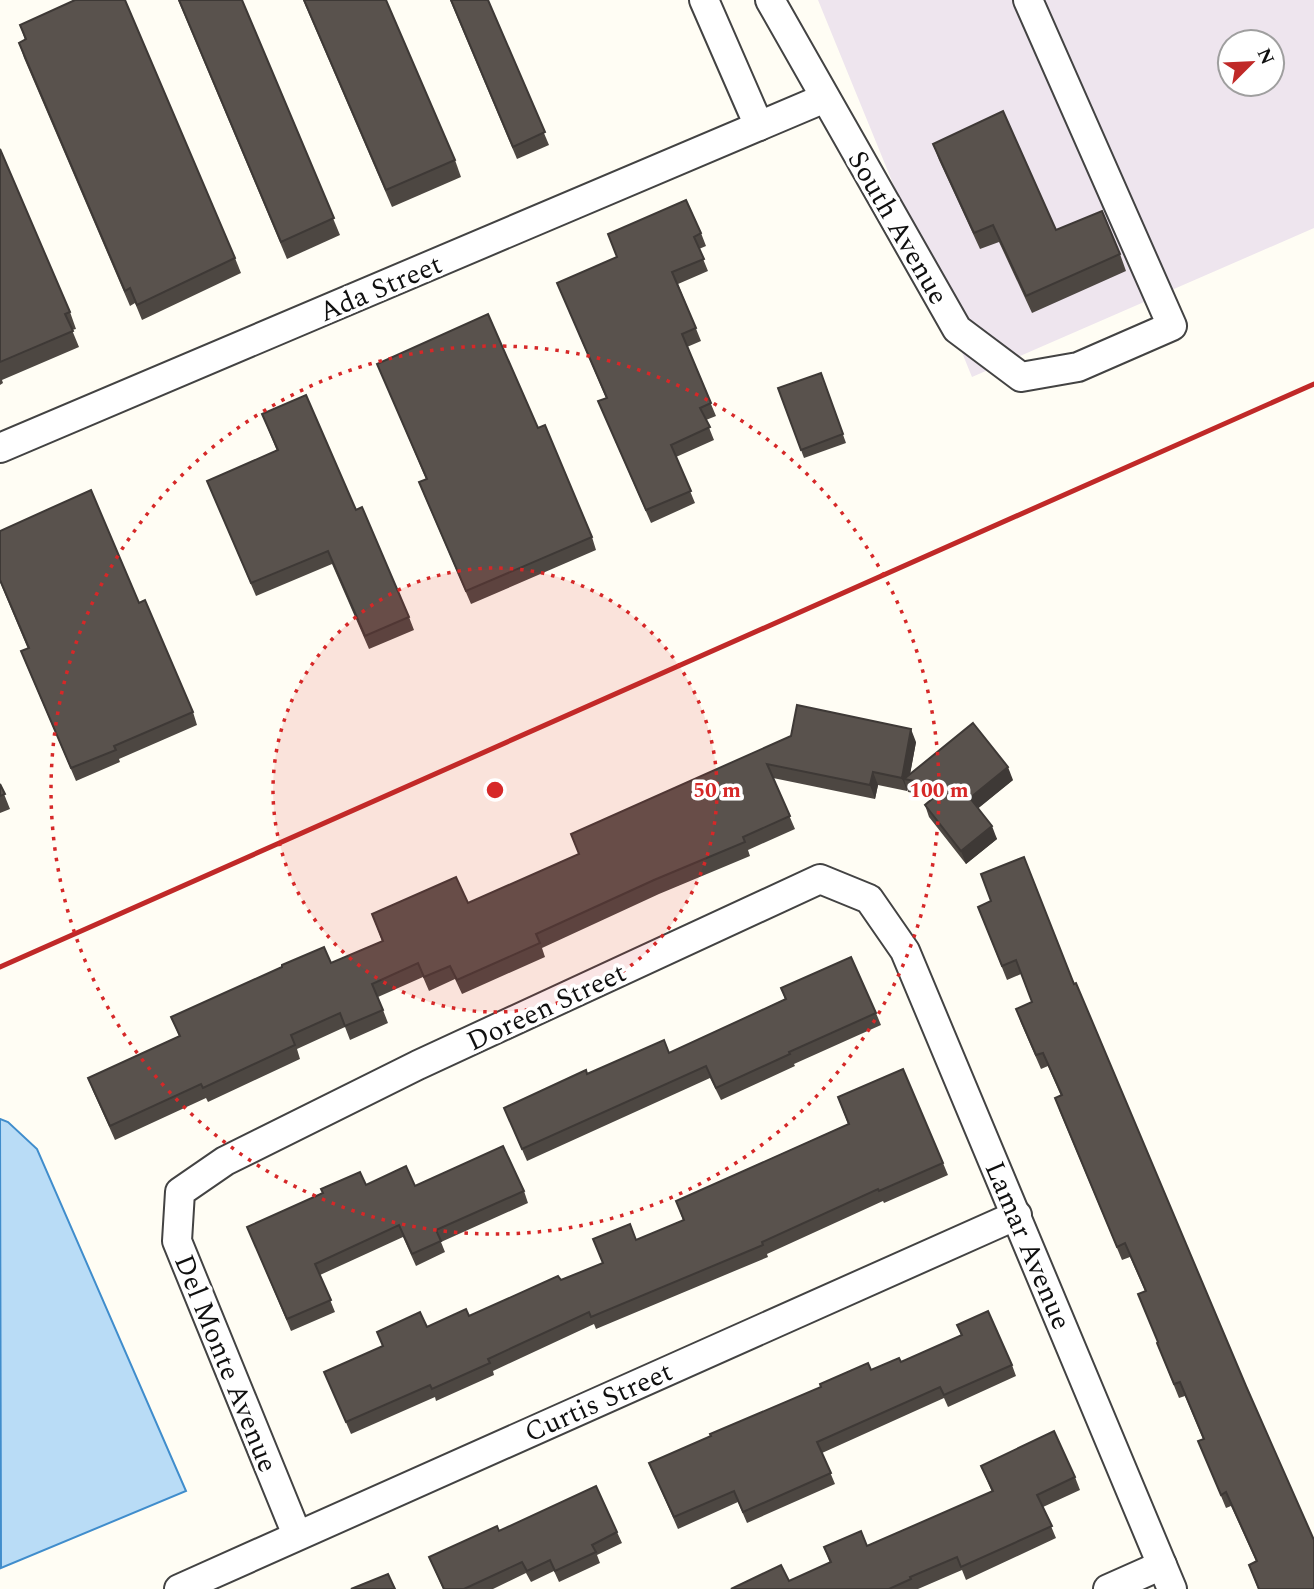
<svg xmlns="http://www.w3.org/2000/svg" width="1314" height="1589" viewBox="0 0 1314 1589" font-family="Spectral,serif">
<rect width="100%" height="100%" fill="#fffdf4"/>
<path fill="#eee5ee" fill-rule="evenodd" d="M 818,0 L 1314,0 L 1314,228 L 972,377 ZM 1230,42 L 1272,42 L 1272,84 L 1230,84 Z"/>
<path fill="#b9dcf6" stroke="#408dcc" stroke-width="2" d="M 0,1119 L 8,1122 L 37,1149 L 186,1491 L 1,1568 Z"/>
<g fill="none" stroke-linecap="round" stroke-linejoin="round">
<g stroke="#434343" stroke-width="32">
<g id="minor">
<path d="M 704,0 L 759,126"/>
<path d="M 770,0 L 957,329 L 1021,377 L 1078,367 L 1172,326 L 1028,0"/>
<path d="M 0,448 L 825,98"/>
<path d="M 297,1535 L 177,1241 L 180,1192 L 225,1161 L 418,1065 L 820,879 L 869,899 L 905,951 L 1172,1589"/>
<path d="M 179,1589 L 1017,1215"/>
<path d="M 1108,1589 L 1162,1565"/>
</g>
</g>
<use href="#minor" stroke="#fff" stroke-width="28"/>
<path stroke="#c02928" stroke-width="5" d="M 0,967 L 1314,384"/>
</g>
<g fill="#4d4742">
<path d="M 178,0 L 242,0 L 340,235 L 287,259 Z"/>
<path d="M 303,0 L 386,0 L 455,160 L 461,177 L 392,207 Z"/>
<path d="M 450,0 L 488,0 L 549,145 L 517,159 Z"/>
<path d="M 20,25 L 235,258 L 241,273 L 142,320 L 135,303 L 130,306 L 24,58 L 19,43 L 25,40 Z"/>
<path d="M 933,144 L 1056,230 L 1120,254 L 1126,271 L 1032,313 L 999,242 L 980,249 L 939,160 Z"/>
<path d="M 0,149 L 70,312 L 76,329 L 72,330 L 79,347 L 2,380 L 3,383 L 0,385 Z"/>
<path d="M 701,233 L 706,246 L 699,249 L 708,271 L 678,284 L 701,341 L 687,347 L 716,416 L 706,420 L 714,440 L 676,457 L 695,503 L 651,523 L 603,413 L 598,401 L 606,398 L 557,283 L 617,257 L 608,234 Z"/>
<path d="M 377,364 L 538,428 L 592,537 L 596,550 L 471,604 L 424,495 L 419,482 L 426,479 Z"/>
<path d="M 821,373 L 846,443 L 804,458 L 778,388 Z"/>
<path d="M 262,414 L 356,510 L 409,617 L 414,630 L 369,649 L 332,564 L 256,596 L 207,481 L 277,451 Z"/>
<path d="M 0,531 L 139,603 L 193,712 L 197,725 L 119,759 L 120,762 L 76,781 L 26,664 L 21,651 L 28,649 L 0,582 Z"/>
<path d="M 791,736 L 916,742 L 910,774 L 1013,780 L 978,808 L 997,839 L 966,864 L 929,817 L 925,805 L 934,797 L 908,792 L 907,789 L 907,791 L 878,785 L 875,799 L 773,778 L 795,829 L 748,850 L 750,856 L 659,894 L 542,948 L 545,957 L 462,994 L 455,979 L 429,991 L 423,977 L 378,997 L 388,1023 L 350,1040 L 345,1027 L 297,1049 L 300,1059 L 208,1102 L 206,1098 L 115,1140 L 93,1091 L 88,1078 L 179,1036 L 171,1017 L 331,963 L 382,941 L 372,914 L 468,903 L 579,854 L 571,834 Z"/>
<path d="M 0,784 L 10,809 L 0,813 Z"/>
<path d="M 991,902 L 1314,1589 L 1258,1589 L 1249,1565 L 1256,1561 L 1231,1506 L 1226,1508 L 1198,1441 L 1203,1439 L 1185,1396 L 1179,1398 L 1162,1356 L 1157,1343 L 1158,1342 L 1138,1294 L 1145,1291 L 1130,1257 L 1122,1260 L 1060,1112 L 1055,1098 L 1061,1096 L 1048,1066 L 1041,1069 L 1021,1023 L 1016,1009 L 1032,1002 L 1021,974 L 1007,980 L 983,920 Z"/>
<path d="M 781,988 L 876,1013 L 881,1025 L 794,1064 L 795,1066 L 721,1100 L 710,1078 L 527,1161 L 504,1108 L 669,1053 L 785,999 Z"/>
<path d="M 838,1097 L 943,1163 L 948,1175 L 884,1203 L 883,1201 L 767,1254 L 768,1257 L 596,1329 L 594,1324 L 493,1371 L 494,1375 L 436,1401 L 435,1397 L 351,1434 L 324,1372 L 383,1346 L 377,1332 L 427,1327 L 469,1316 L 603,1263 L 593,1239 L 636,1240 L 683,1220 L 676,1201 L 848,1124 Z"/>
<path d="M 366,1185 L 415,1186 L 524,1191 L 528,1203 L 441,1242 L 445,1252 L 416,1266 L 403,1237 L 320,1275 L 335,1312 L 291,1331 L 247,1227 Z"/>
<path d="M 957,1325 L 1012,1365 L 1016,1376 L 948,1407 L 944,1398 L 822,1453 L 835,1484 L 747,1523 L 738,1502 L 678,1529 L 649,1463 L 871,1370 L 901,1362 L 961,1335 Z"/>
<path d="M 981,1466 L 1075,1477 L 1080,1490 L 1043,1507 L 1056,1538 L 966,1580 L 962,1570 L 918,1589 L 731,1589 L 789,1581 L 830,1563 L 824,1547 L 867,1546 L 992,1492 Z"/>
<path d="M 499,1531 L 617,1532 L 622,1543 L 597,1555 L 600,1563 L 559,1582 L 554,1571 L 531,1582 L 526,1573 L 493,1589 L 443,1589 L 429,1557 Z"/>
</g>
<g fill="#3e3936">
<path d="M 911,729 L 916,742 L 909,780 L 904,779 L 907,789 L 907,791 L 902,778 Z"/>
<path d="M 1008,767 L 1013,780 L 975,811 L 970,798 Z"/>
<path d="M 873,772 L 878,785 L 875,799 L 870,785 Z"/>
<path d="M 992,826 L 997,839 L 966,864 L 961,851 Z"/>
</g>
<g fill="#59524d" stroke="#3e3936" stroke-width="2">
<path d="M 75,0 L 125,0 L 235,258 L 137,305 L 130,288 L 125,291 L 19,43 L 26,39 L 20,25 Z"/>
<path d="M 179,0 L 242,0 L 334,218 L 281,242 Z"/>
<path d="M 304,0 L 386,0 L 455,160 L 386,190 Z"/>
<path d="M 451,0 L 488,0 L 545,132 L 513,147 Z"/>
<path d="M 1003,111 L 1056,230 L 1102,211 L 1120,254 L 1026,296 L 993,225 L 974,233 L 933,144 Z"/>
<path d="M 0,149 L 70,312 L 65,314 L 73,331 L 0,362 Z"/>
<path d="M 686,200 L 701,233 L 694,237 L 704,259 L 672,272 L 696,328 L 682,334 L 711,403 L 700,408 L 710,427 L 671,445 L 691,491 L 646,510 L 598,401 L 607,398 L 557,283 L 617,257 L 608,234 Z"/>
<path d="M 488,314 L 538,428 L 545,425 L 592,537 L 466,591 L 419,482 L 427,479 L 377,364 Z"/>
<path d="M 821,373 L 843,434 L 801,450 L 778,388 Z"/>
<path d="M 306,395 L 356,510 L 362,507 L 409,617 L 365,636 L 328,551 L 251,583 L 207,481 L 278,450 L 262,414 Z"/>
<path d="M 91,490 L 139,603 L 145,600 L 193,712 L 114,746 L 116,750 L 71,768 L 21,651 L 29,648 L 0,580 L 0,531 Z"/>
<path d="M 797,705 L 911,729 L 902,778 L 873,772 L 870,785 L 767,764 L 790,816 L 743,837 L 745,842 L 654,880 L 536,934 L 540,943 L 457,980 L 450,966 L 424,977 L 418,963 L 372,984 L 383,1010 L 345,1026 L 340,1013 L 291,1035 L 295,1045 L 203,1088 L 201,1084 L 110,1126 L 88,1078 L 180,1036 L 171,1017 L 282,967 L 282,965 L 324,947 L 331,963 L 383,941 L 372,914 L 456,877 L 468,903 L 579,854 L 571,834 L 791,736 Z"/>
<path d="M 973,723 L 1008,767 L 970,798 L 992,826 L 961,851 L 925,805 L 946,787 L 904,779 Z"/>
<path d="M 0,784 L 5,794 L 0,796 Z"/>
<path d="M 1024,857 L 1074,984 L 1076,983 L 1246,1386 L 1314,1540 L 1314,1589 L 1259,1589 L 1249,1565 L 1257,1561 L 1226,1492 L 1221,1495 L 1198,1441 L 1204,1439 L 1180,1382 L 1174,1384 L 1157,1343 L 1158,1342 L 1138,1294 L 1146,1291 L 1125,1243 L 1117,1247 L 1055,1098 L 1062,1095 L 1043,1053 L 1036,1055 L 1016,1009 L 1032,1002 L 1016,960 L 1002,966 L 978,907 L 991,901 L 981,874 Z"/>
<path d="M 851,957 L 876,1013 L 789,1052 L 790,1054 L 716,1088 L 706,1066 L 522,1149 L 504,1108 L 586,1070 L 587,1074 L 664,1040 L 669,1053 L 786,999 L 781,988 Z"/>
<path d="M 903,1069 L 943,1163 L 879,1191 L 878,1189 L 762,1242 L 763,1245 L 591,1317 L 589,1312 L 488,1359 L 490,1363 L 432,1389 L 430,1385 L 346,1422 L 324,1372 L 383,1346 L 377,1332 L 420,1312 L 427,1327 L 466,1309 L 469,1316 L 558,1276 L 561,1280 L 603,1263 L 593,1239 L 630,1224 L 636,1240 L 684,1220 L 676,1201 L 849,1124 L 838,1097 Z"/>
<path d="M 503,1146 L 524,1191 L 436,1230 L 441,1241 L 412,1254 L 399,1225 L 315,1264 L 331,1300 L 287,1319 L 247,1227 L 323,1193 L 321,1189 L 360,1172 L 366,1185 L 406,1166 L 415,1186 Z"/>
<path d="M 988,1311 L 1012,1365 L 944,1395 L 940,1387 L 817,1442 L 831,1473 L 743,1512 L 734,1491 L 674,1517 L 649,1463 L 711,1436 L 710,1434 L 821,1387 L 820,1384 L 868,1363 L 871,1370 L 899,1358 L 901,1362 L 962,1335 L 957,1325 Z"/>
<path d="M 1054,1431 L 1075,1477 L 1037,1495 L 1052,1526 L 961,1567 L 957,1557 L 910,1577 L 911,1579 L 889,1589 L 731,1589 L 781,1565 L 789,1581 L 831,1562 L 824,1547 L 861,1531 L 867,1546 L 993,1491 L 981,1466 Z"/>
<path d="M 596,1486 L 617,1532 L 592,1545 L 596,1552 L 555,1571 L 550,1560 L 527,1571 L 522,1562 L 464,1589 L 444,1589 L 429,1557 L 497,1526 L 499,1531 Z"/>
<path d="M 388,1574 L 395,1589 L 351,1589 Z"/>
</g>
<circle cx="495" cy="790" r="222" fill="#d62828" fill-opacity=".12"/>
<g fill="none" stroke="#d62828" stroke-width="3.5" stroke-dasharray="3.5 7">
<circle cx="495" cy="790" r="222"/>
<circle cx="495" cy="790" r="444"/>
</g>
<g text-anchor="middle" stroke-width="7" stroke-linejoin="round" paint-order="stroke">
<g font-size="28" fill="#101010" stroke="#fff">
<text transform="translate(899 227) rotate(60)" y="10">South Avenue</text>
<text transform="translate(380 287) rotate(-23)" y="10">Ada Street</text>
<text transform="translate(546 1006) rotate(-25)" y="10">Doreen Street</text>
<text transform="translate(1029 1245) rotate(67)" y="10">Lamar Avenue</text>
<text transform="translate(227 1363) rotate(68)" y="10">Del Monte Avenue</text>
<text transform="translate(598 1401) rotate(-24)" y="10">Curtis Street</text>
</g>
</g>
<circle cx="495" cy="790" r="10" fill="#d62828" stroke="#fff" stroke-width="3.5"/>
<g font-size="21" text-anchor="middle" font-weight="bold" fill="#d62828" stroke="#fff" stroke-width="7" stroke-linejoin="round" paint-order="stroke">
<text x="717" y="797">50 m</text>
<text x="939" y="797">100 m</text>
</g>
<g transform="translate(1251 63) rotate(66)"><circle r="33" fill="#ffffff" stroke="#9f9f9f" stroke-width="2"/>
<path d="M0-5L12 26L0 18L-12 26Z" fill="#c02928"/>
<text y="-10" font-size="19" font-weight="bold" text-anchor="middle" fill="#101010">N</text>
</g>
</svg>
